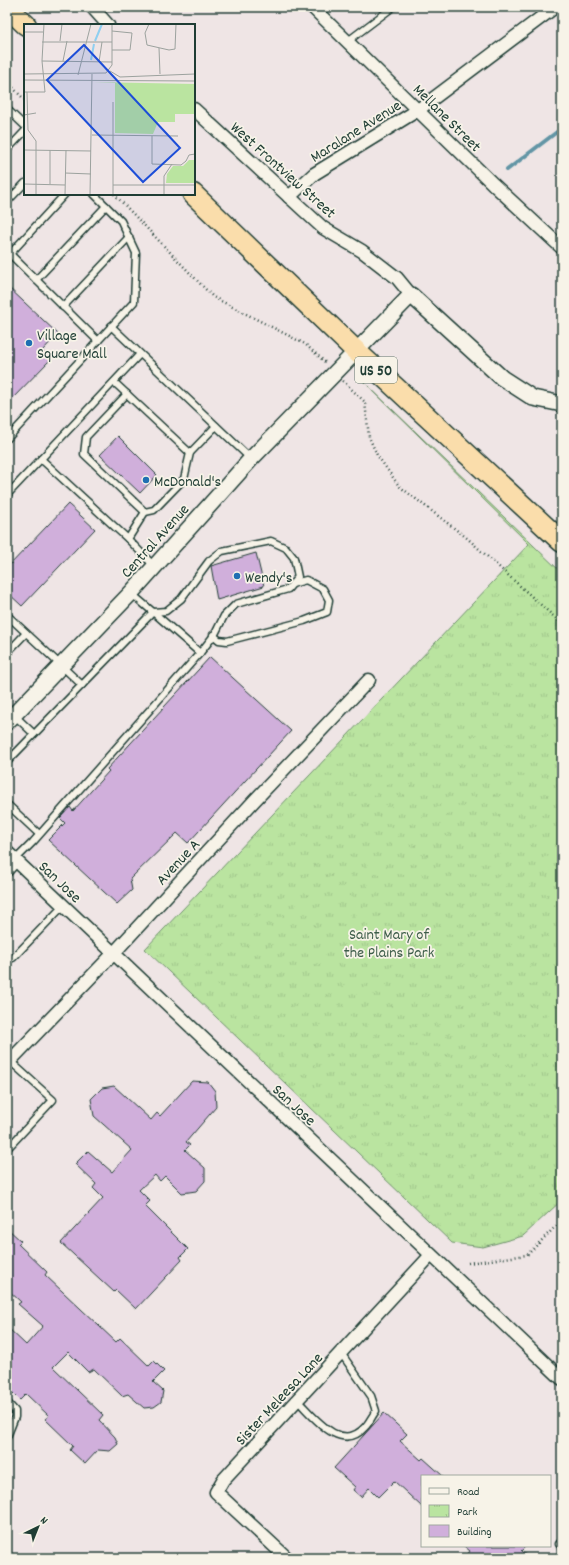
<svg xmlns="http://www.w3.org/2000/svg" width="569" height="1565" viewBox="0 0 569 1565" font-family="Dekko,sans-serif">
<defs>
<pattern id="park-tufts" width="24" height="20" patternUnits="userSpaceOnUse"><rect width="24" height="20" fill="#bae4a0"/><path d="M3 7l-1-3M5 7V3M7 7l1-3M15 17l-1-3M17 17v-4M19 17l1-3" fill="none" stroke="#9fc48a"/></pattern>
</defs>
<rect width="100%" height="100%" fill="#efe5e5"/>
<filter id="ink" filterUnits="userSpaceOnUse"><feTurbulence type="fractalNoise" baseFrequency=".025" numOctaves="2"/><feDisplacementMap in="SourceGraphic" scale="8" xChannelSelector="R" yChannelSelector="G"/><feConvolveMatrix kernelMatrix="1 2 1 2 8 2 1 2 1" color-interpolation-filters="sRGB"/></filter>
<g filter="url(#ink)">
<path fill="url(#park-tufts)" stroke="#6c906a" d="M 363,381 L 562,573 L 562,1200 L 523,1236 L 483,1247 L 452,1243 L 145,949 L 529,544 Z"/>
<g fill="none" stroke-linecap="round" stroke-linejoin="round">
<path stroke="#6295a5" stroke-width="4" d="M 507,170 L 562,128"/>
</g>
<g fill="#d0afdb" stroke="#1f3d34">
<path d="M 7,286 L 58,334 L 42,351 L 51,359 L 7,404 Z"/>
<path d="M 118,436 L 157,475 L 140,493 L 100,455 Z"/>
<path d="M 68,504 L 95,529 L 22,606 L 7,592 L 7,568 Z"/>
<path d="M 256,553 L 264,586 L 217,600 L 211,566 Z"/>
<path d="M 210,657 L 291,731 L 188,843 L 177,833 L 130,879 L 132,890 L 117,904 L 48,840 L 65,823 L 60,818 L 70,807 L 73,811 L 109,771 L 107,769 Z"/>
<path d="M 192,1081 L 208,1082 L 215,1091 L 216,1107 L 186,1142 L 190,1145 L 185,1150 L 205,1168 L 205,1181 L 196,1191 L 182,1193 L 165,1176 L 160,1181 L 155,1175 L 139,1190 L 150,1201 L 145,1206 L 188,1249 L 180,1257 L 182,1260 L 136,1309 L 116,1290 L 114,1292 L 61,1243 L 103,1198 L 93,1188 L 96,1184 L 75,1164 L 88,1151 L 112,1172 L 132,1150 L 94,1116 L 91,1099 L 102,1088 L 114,1086 L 151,1120 L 157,1113 L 160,1116 Z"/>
<path d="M 7,1228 L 21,1241 L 18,1244 L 47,1272 L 45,1275 L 116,1342 L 120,1338 L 149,1366 L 154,1361 L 164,1371 L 153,1382 L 163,1391 L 161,1402 L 154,1407 L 144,1408 L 128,1394 L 122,1396 L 94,1369 L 88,1372 L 68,1352 L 53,1367 L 103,1415 L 99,1420 L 115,1437 L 118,1444 L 110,1451 L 98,1450 L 85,1464 L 70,1450 L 73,1446 L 45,1419 L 49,1416 L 26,1394 L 20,1400 L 13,1393 L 7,1398 L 7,1327 L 26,1345 L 43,1326 L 18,1304 L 21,1302 L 7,1289 Z"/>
<path d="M 384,1413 L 407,1434 L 400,1441 L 421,1460 L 423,1458 L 443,1476 L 422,1476 L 422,1507 L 394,1481 L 378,1497 L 369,1488 L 361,1497 L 353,1490 L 355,1487 L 334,1468 Z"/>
<path d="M 464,1546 L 526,1546 L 521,1551 L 529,1558 L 465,1558 L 470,1551 Z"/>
</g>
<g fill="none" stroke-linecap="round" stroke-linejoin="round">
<g stroke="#1f3d34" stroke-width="9">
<g id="service">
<path d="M 348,41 L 393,7"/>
<path d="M 7,109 L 25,126"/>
<path d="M 7,150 L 25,131"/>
<path d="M 7,202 L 25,183"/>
<path d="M 7,251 L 98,341"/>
<path d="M 10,254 L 65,194"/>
<path d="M 36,280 L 106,206"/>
<path d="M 63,307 L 129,237"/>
<path d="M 111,326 L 251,459"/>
<path d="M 114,382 L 190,453"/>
<path d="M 127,394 L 86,437 L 84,454 L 145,512 L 154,510 L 184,479 L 190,453 L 216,426"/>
<path d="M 7,439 L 134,302 L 136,253 L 121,221 L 94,194"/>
<path d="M 41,459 L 128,539"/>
<path d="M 7,495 L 140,354"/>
<path d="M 145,512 L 128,539 L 154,566"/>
<path d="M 7,615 L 82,685"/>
<path d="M 213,635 L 219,640 L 227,641 L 304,621 L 327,612 L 329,600 L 323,589 L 306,580 L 292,584"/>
<path d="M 7,653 L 26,633"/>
<path d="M 14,715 L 34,734"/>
<path d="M 7,762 L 153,612 L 200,653 L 215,634 L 224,616 L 236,604 L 288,589 L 298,577 L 294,558 L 286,548 L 271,541 L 222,551 L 209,561 L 181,599 L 166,611 L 153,612 L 132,594"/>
<path d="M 7,804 L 39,834"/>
<path d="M 15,860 L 33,842 L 200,653"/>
<path d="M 7,874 L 18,862"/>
<path d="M 13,958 L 63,906"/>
<path d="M 7,1149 L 53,1100 L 10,1061"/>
<path d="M 297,1400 C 314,1417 341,1454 365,1427 C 369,1423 372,1416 376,1411 L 371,1396 L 341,1353"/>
<path d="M 7,1402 L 15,1411 L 15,1417 L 7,1437"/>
<path d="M 562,1541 L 559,1544 L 562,1546"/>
</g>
</g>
<g stroke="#1f3d34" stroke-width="15">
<g id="minor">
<path d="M 92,7 L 108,25"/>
<path d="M 312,7 L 493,184 L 562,248"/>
<path d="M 194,109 L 323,228 L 362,251 L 397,278 L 411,295"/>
<path d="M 289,197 L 314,174 L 418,110 L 555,7"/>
<path d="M 7,852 L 562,1379"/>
<path d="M 7,1064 L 113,954 L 254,801 L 369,680"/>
<path d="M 287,1558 L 216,1492 L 223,1480 L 431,1255"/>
</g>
</g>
<g stroke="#1f3d34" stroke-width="18">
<path id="tertiary" d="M 7,722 L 131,593 L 251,459 L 411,295 L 502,378 L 533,398 L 562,404"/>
</g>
<g stroke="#1f3d34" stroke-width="23">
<g id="trunk">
<path d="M 7,7 L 26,25"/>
<path d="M 193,194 L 355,350 L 562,542"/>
</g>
</g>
<g stroke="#1f3d34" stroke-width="2.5" stroke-dasharray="1 3" stroke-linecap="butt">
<path d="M 7,77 L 14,89 L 25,100"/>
<path d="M 114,194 L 213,297 L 305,344 L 326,363"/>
<path d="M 343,381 L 365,402 L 369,437 L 377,455 L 399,486 L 467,538 L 562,624"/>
<path d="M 468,1263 L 527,1255 L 562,1220"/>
</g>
<use href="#service" stroke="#f7f3e8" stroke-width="6"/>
<use href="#minor" stroke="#f7f3e8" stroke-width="12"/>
<use href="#tertiary" stroke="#f7f3e8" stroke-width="15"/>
<use href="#trunk" stroke="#faddab" stroke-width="20"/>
</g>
</g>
<g fill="#1f6fb2" stroke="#f7f3e8" stroke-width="1.5">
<circle cx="29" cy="343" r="4"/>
<circle cx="146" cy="480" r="4"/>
<circle cx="237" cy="576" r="4"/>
</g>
<g text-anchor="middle" stroke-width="3.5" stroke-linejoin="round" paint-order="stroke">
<rect fill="#f7f3e8" stroke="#60746a" stroke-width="1" x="355" y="357" width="42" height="26" rx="3"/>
<g font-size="15" font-weight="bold" fill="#1f3d34">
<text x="376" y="375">US 50</text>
</g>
<g font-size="16" fill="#1f3d34" stroke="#f7f3e8">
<text transform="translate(448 117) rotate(45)" y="6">Mellane Street</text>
<text transform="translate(355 130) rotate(-32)" y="6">Maralane Avenue</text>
<text transform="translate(284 169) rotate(42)" y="6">West Frontview Street</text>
<text transform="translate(154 540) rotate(-48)" y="6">Central Avenue</text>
<text transform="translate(177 861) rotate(-47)" y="6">Avenue A</text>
<text transform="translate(61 881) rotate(44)" y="6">San Jose</text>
<text transform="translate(295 1104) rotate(43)" y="6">San Jose</text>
<text transform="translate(278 1398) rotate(-47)" y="6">Sister Meleesa Lane</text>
</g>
<g font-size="16" fill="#1f3d34" stroke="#f7f3e8" text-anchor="start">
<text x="37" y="340">Village<tspan x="37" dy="18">Square Mall</tspan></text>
<text x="154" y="486">McDonald's</text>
<text x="245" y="582">Wendy's</text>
</g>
<g font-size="16" fill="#3e5e4a" stroke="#f7f3e8">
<text x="389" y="939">Saint Mary of<tspan x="389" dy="18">the Plains Park</tspan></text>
</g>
</g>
<g transform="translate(24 24)">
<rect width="171" height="171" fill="#efe5e5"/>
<path d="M 70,58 L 171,60 L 171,90 L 151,90 L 151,98 L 134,98 L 129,110 L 91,109 L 91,59 ZM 165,136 L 171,136 L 171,159 L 142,159 L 143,150 L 149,142 L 159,142 Z" fill="#bae4a0"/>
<path fill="none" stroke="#8fcff0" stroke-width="2" d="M 71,17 L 78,0M 67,36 L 70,20"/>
<path fill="none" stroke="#9ca29e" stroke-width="1" d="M 20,0 L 18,37 L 21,68M 125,0 L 121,9 L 123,21 L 145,26 L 151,25 L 152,0M 0,8 L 19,8M 36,17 L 38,0M 18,18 L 88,18M 135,24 L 136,50M 88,26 L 106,26 L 108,9 L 88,7M 18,37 L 88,38M 39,37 L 43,17M 75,38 L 78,18M 86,47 L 96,53 L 171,50M 0,50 L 82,49 L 88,41 L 88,0M 54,51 L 67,0M 0,56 L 171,57M 0,68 L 21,68M 3,68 L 4,106 L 12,117 L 12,171M 89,78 L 89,171M 0,91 L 12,89M 68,111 L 154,112M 128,112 L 128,140 L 157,141 L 162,137 L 165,131 L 171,130M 0,126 L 67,127M 26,126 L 26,160M 41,149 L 67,150M 0,160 L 41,161M 89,161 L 171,161M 41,171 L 42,126M 66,171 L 68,50M 140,171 L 140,152 L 148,140"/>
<path fill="#1d4ed8" fill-opacity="0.15" stroke="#1d4ed8" stroke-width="2" d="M 60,21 L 156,124 L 119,158 L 23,56 Z"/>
<rect width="171" height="171" fill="none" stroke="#1f3d34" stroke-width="2"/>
</g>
<rect width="569" height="1565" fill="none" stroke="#f7f3e8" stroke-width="24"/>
<rect x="12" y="12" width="545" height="1541" fill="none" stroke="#1f3d34" stroke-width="1.5" filter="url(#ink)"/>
<rect x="421" y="1475" width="130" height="72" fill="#f7f3e8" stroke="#a1aaa0"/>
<rect x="429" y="1488" width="20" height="6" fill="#f7f3e8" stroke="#a1aaa0"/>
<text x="457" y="1495" font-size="12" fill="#1f3d34">Road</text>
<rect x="429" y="1505" width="20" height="12" fill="url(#park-tufts)" stroke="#a1aaa0"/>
<text x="457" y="1515" font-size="12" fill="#1f3d34">Park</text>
<rect x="429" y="1525" width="20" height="12" fill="#d0afdb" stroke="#a1aaa0"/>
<text x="457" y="1535" font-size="12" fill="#1f3d34">Building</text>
<g transform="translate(38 1527) rotate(43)" stroke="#f7f3e8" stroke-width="3" paint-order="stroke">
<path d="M0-3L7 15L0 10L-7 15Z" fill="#1f3d34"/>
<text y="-6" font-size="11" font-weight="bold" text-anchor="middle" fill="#1f3d34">N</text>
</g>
</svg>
